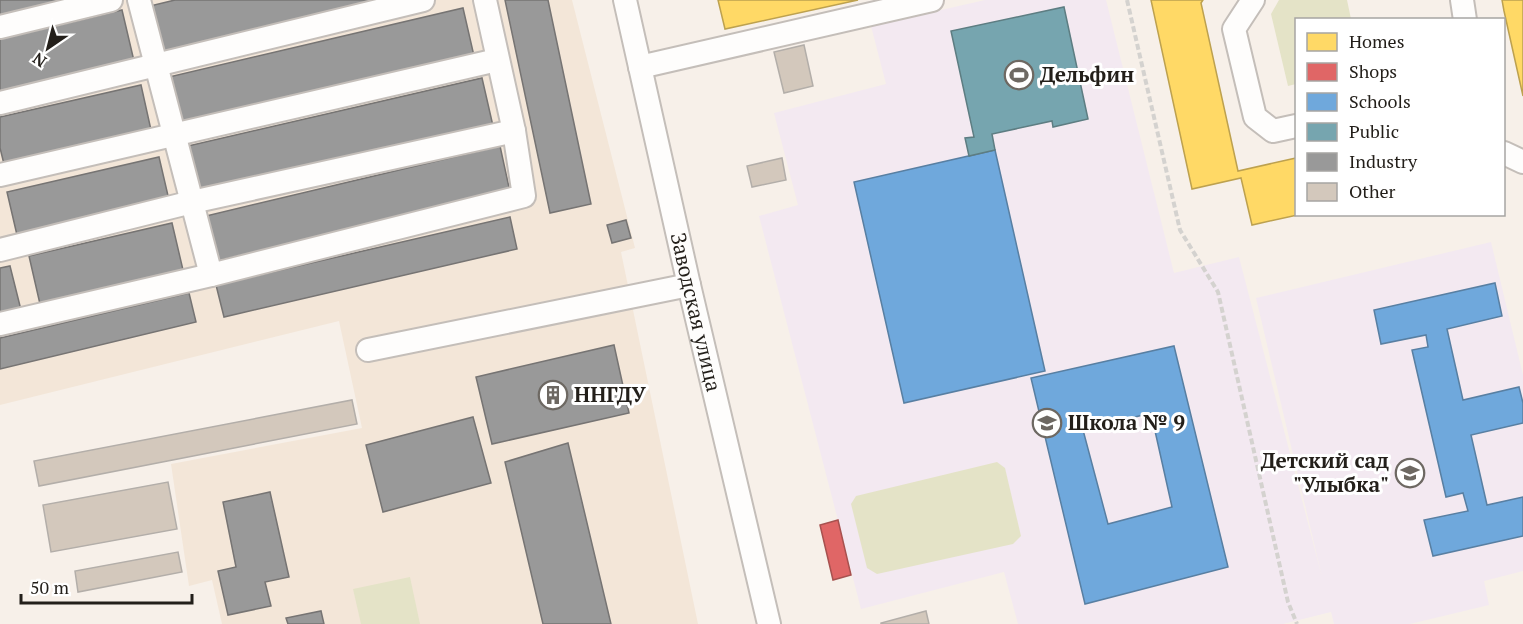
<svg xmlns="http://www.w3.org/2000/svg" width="1523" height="624" viewBox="0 0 1523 624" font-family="'PT Serif',serif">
<rect width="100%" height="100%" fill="#f7f0e9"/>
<path fill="#f3e6d8" d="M 0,0 L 572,0 L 635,248 L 621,252 L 698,624 L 222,624 L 212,580 L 189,586 L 171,464 L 362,428 L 339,321 L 0,405 Z"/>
<path fill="#f3e9f1" d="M 985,0 L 1106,0 L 1174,273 L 1239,257 L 1322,577 L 1256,298 L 1491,242 L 1523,375 L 1523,571 L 1484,581 L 1489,605 L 1410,624 L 1334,624 L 1331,612 L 1283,624 L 1018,624 L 1004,572 L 861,609 L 759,216 L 798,205 L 774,113 L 886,84 L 871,26 Z"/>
<g fill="#e4e3c7">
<path d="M 1279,0 L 1347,0 L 1351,19 L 1296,20 L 1296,84 L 1288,86 L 1271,14 Z"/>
<path d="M 997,462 L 1005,468 L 1021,536 L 1013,544 L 877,574 L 867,568 L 851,504 L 856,496 Z"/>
<path d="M 410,577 L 420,624 L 361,624 L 353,589 Z"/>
</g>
<g fill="#ffd966" stroke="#bda14f" stroke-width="1.5">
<path d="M 718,0 L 858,0 L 725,29 Z"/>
<path d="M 1151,0 L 1203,0 L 1201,3 L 1238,171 L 1296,158 L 1296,214 L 1302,214 L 1252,225 L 1241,178 L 1192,189 Z"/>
<path d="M 1502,0 L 1523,0 L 1523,96 L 1504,11 Z"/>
</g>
<path fill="#e06666" stroke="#a7514f" stroke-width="1.5" d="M 838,520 L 851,575 L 833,580 L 820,525 Z"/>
<g fill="#6fa8dc" stroke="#587fa2" stroke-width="1.5" fill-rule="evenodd">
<path d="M 995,150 L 1045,371 L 904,403 L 854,182 Z"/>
<path d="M 1495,283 L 1502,316 L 1447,329 L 1463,400 L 1519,387 L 1523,403 L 1523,423 L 1471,435 L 1487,505 L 1523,497 L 1523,536 L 1433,556 L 1424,520 L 1468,511 L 1463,493 L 1446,497 L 1412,350 L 1428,347 L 1426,335 L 1381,344 L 1374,310 Z"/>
<path d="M 1174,346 L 1228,567 L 1085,604 L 1031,378 ZM 1151,413 L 1172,507 L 1108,524 L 1083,430 Z"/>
</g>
<path fill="#76a5af" stroke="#5d7d82" stroke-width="1.5" d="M 1064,7 L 1088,119 L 1053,127 L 1052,121 L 992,134 L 995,150 L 969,156 L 965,138 L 974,137 L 951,31 Z"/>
<g fill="#999" stroke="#767473" stroke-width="1.5">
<path d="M 0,0 L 78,0 L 0,19 Z"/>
<path d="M 175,0 L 382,0 L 162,54 L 150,6 Z"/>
<path d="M 505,0 L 548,0 L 591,204 L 550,213 Z"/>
<path d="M 463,8 L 474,56 L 180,125 L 169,77 Z"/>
<path d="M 122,10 L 134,61 L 0,93 L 0,39 Z"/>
<path d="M 482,78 L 493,126 L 199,194 L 188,146 Z"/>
<path d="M 141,85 L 151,130 L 4,164 L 0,148 L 0,117 Z"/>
<path d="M 500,146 L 510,192 L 217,261 L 206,216 Z"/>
<path d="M 159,157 L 169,200 L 17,235 L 7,192 Z"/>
<path d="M 510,217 L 517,249 L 224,317 L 216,285 Z"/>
<path d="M 626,220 L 631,238 L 612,243 L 607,225 Z"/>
<path d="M 172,223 L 183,270 L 40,304 L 29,256 Z"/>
<path d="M 10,266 L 21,310 L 0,315 L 0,268 Z"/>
<path d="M 189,293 L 196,322 L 0,369 L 0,338 Z"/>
<path d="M 614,345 L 629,413 L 492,444 L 476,377 Z"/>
<path d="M 473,417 L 491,483 L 383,512 L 366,445 Z"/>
<path d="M 568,443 L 611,624 L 543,624 L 505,462 Z"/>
<path d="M 270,492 L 289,577 L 265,582 L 271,606 L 228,615 L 218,571 L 236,567 L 223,502 Z"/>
<path d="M 321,611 L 324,624 L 288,624 L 286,618 Z"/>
</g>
<g fill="#d3c8bc" stroke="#b3aea9" stroke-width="1.5">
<path d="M 804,45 L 813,86 L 784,93 L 774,52 Z"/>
<path d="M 782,158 L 786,180 L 752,187 L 747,166 Z"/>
<path d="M 352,400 L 357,424 L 39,486 L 34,461 Z"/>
<path d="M 168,482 L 177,529 L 51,552 L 43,505 Z"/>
<path d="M 178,552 L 182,572 L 78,592 L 75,571 Z"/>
<path d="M 926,611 L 929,624 L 881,624 L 881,623 Z"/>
</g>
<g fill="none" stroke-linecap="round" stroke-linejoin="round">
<g stroke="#c4beb9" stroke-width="26">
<g id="minor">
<path d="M 139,0 L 211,275 L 524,196 L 514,131 L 485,0"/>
<path id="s1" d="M 625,0 L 689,285 L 769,624"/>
<path d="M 1253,0 L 1234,29 L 1255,117 L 1273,131 L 1296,126"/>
<path d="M 1462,0 L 1465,20"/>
<path d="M 0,27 L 111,0"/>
<path d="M 640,67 L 932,0"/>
<path d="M 0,103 L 423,0"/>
<path d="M 1504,153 L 1523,162"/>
<path d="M 0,175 L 497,60"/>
<path d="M 0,250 L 192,202 L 514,131"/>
<path d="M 0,324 L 211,275"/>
<path d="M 368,350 L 689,285"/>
</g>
</g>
<path stroke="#d4d2cf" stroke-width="4" stroke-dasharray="6 3" stroke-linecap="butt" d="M 1127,0 L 1180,230 L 1218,292 L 1288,602 L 1297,624"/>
<use href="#minor" stroke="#fefdfc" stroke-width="22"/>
</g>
<defs>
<g id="stadium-ring" transform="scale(1.5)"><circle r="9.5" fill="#fff" stroke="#6d6862" stroke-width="1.5"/><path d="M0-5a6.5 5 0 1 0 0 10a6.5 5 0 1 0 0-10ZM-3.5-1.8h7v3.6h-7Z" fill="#6d6862"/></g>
<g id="building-ring" transform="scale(1.5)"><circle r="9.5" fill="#fff" stroke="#6d6862" stroke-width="1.5"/><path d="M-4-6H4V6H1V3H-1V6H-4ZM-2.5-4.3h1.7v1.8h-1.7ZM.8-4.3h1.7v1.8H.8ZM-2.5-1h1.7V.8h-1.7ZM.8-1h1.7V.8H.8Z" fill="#6d6862"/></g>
<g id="school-ring" transform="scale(1.5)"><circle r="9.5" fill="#fff" stroke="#6d6862" stroke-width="1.5"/><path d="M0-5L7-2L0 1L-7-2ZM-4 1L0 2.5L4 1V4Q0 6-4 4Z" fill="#6d6862"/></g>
</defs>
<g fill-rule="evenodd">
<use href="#stadium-ring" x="1019" y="75"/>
<use href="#building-ring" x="553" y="395"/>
<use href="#school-ring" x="1047" y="423"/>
<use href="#school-ring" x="1410" y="473"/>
</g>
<g text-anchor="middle" stroke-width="6" stroke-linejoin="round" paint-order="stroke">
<g font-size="21" font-weight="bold" fill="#231f1a" stroke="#fff" text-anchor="start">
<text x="1040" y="82">Дельфин</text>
<text x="574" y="402">ННГДУ</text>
<text x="1068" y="430">Школа № 9</text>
<text x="1389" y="468" text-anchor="end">Детский сад<tspan x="1389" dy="24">"Улыбка"</tspan></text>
</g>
<g font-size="21" fill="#231f1a" stroke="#fff">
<text dy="7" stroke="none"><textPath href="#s1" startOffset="320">Заводская улица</textPath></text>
</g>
</g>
<rect x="1295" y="18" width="210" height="198" fill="#ffffff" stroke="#a7a5a3" stroke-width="1.5"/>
<rect x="1307" y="33" width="30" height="18" fill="#ffd966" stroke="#a7a5a3" stroke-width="1.5"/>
<text x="1349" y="48" font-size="18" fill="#231f1a">Homes</text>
<rect x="1307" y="63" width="30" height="18" fill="#e06666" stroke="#a7a5a3" stroke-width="1.5"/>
<text x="1349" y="78" font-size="18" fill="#231f1a">Shops</text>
<rect x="1307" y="93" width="30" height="18" fill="#6fa8dc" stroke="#a7a5a3" stroke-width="1.5"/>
<text x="1349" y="108" font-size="18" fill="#231f1a">Schools</text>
<rect x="1307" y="123" width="30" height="18" fill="#76a5af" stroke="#a7a5a3" stroke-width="1.5"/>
<text x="1349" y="138" font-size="18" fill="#231f1a">Public</text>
<rect x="1307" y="153" width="30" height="18" fill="#999999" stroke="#a7a5a3" stroke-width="1.5"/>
<text x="1349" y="168" font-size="18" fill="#231f1a">Industry</text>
<rect x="1307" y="183" width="30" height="18" fill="#d3c8bc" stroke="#a7a5a3" stroke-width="1.5"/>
<text x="1349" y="198" font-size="18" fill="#231f1a">Other</text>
<g transform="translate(48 48) rotate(215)" stroke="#ffffff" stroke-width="4.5" paint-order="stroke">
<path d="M0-4.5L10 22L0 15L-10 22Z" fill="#231f1a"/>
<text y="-9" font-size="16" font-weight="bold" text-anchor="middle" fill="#231f1a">N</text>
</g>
<path d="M21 594v9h171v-9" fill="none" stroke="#231f1a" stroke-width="3"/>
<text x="30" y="594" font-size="18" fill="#231f1a" stroke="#ffffff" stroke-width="4.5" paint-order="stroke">50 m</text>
</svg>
